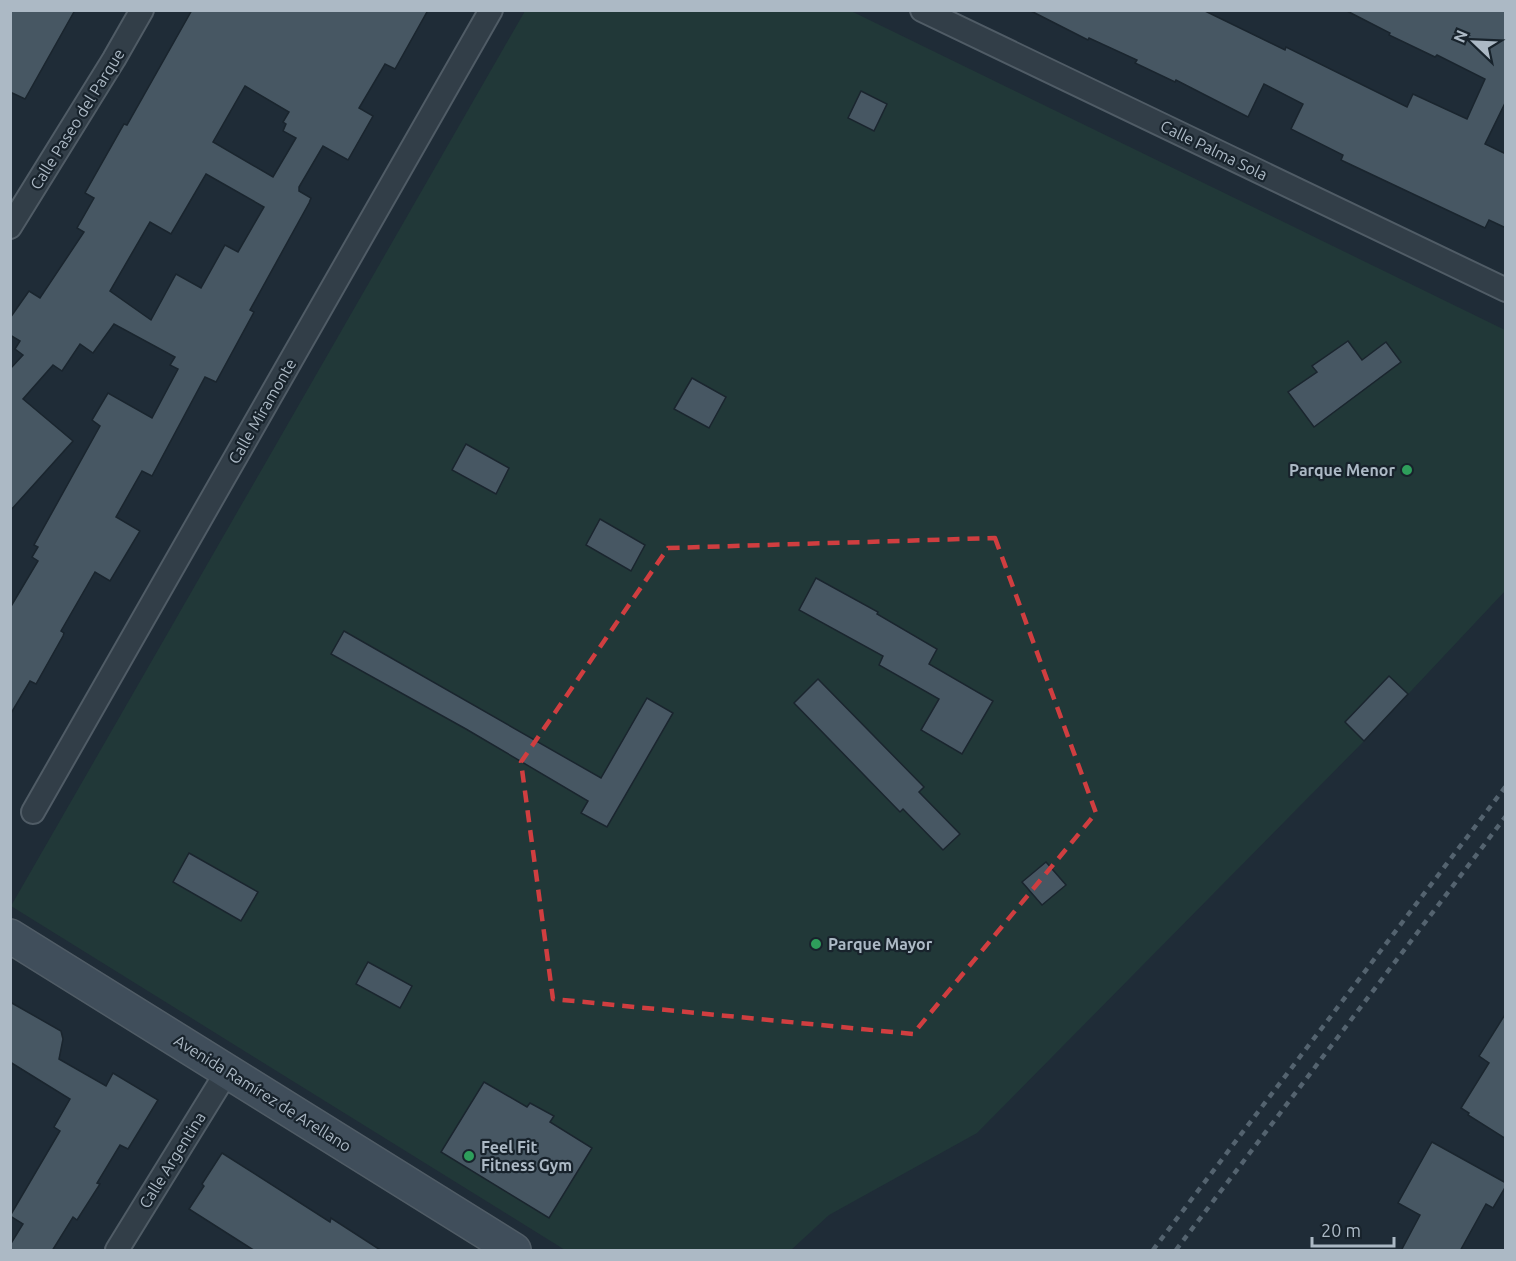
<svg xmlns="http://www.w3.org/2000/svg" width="1516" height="1261" viewBox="0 0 1516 1261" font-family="Ubuntu,sans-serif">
<rect width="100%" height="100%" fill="#1f2c37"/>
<path fill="#213838" d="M 525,11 L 851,11 L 1505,330 L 1505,591 L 1364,741 L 977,1133 L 829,1215 L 791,1250 L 565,1250 L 11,906 Z"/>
<g fill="#475763" stroke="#1a252e" stroke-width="1.5" fill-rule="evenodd">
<path d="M 10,10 L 75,10 L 25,99 L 10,92 Z"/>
<path d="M 192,10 L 428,10 L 395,69 L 385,64 L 359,108 L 373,116 L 348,160 L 323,146 L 299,187 L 299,191 L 311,198 L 309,203 L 250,310 L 254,312 L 216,382 L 205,377 L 152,476 L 142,471 L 116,517 L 140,531 L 110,581 L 95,572 L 61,631 L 64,633 L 63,636 L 36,684 L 30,681 L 10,715 L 10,608 L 38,561 L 32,557 L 38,547 L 34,545 L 100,426 L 92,420 L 108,393 L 152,418 L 178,369 L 170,365 L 175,357 L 114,324 L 93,353 L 80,344 L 62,371 L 53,365 L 23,399 L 73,441 L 10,511 L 10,369 L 23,355 L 15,349 L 20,341 L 10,335 L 10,318 L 29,291 L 40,298 L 84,232 L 77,228 L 94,198 L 85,193 L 124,124 L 127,125 ZM 245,86 L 289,112 L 283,122 L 286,124 L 283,131 L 296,138 L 273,177 L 213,142 ZM 206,174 L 264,207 L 238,252 L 225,245 L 201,288 L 176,274 L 151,320 L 110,291 L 150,222 L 171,234 Z"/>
<path d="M 1029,10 L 1203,10 L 1285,50 L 1286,47 L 1407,107 L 1413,94 L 1467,119 L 1485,79 L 1437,55 L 1435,57 L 1389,35 L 1390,33 L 1345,10 L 1506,10 L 1506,101 L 1485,144 L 1506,154 L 1506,228 L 1489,220 L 1485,228 L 1341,160 L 1343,155 L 1291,129 L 1303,104 L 1264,84 L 1248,117 L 1176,80 L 1175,82 L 1135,63 L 1137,60 L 1089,38 L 1088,40 Z"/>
<path d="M 861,91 L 887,104 L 874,131 L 848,118 Z"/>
<path d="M 1348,341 L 1362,360 L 1386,342 L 1401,362 L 1314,427 L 1288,392 L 1317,372 L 1312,366 Z"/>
<path d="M 692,378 L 726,397 L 709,428 L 674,409 Z"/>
<path d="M 466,444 L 509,468 L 496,494 L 452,470 Z"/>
<path d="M 600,519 L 645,545 L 631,571 L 586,545 Z"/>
<path d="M 816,578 L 878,612 L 877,614 L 937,649 L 929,664 L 993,701 L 962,754 L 921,730 L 939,699 L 879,665 L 883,656 L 799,610 Z"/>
<path d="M 344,631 L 601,778 L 647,698 L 673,713 L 607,827 L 581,813 L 588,801 L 466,729 L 331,654 Z"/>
<path d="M 1389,676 L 1408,694 L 1364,741 L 1345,722 Z"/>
<path d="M 818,679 L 924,787 L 919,792 L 960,834 L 943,850 L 903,809 L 900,812 L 794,703 Z"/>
<path d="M 189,853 L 258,892 L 241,921 L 173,882 Z"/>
<path d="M 1046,862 L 1066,885 L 1042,905 L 1022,882 Z"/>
<path d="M 368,962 L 412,986 L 400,1008 L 356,984 Z"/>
<path d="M 10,1002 L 61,1031 L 63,1039 L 59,1059 L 106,1086 L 113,1073 L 158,1100 L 128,1149 L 120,1145 L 97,1183 L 100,1184 L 77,1220 L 73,1217 L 52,1251 L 10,1251 L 10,1245 L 23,1224 L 10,1216 L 60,1131 L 54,1127 L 70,1099 L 10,1062 Z"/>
<path d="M 1506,1013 L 1506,1139 L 1468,1115 L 1469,1113 L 1461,1108 L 1489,1063 L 1479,1056 Z"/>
<path d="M 484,1082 L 527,1107 L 530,1103 L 554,1116 L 550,1122 L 592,1148 L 549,1218 L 441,1152 Z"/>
<path d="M 1432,1142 L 1506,1183 L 1506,1186 L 1493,1208 L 1486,1204 L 1460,1251 L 1401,1251 L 1420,1215 L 1398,1203 Z"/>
<path d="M 222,1153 L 330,1222 L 331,1218 L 382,1251 L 255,1251 L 189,1209 L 204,1186 L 202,1184 Z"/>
</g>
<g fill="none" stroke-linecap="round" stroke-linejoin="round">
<g stroke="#505c66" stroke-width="26">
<g id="street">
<path d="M 922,10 L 1506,290"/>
<path d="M 10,227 L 114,59 L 142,10"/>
<path d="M 33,812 L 491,10"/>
<path d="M 117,1250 L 228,1070"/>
</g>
</g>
<g stroke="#505c66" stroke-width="36">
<path id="secondary" d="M 10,936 L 514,1250"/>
</g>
<use href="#street" stroke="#323e48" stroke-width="22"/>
<use href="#secondary" stroke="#404e5b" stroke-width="33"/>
<g stroke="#54636f" stroke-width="4.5" stroke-dasharray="6 6" stroke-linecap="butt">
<path d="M 1153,1250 L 1506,786"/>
<path d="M 1176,1250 L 1506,816"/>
</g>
</g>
<path fill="none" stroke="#d03e40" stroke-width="4.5" stroke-dasharray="12 8" stroke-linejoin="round" d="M 995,538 L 1096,813 L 913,1034 L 553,999 L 521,762 L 668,548 Z"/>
<g fill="#2e9e5b" stroke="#18232c" stroke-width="2">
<circle cx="1407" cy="470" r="6"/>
<circle cx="816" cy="944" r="6"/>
<circle cx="469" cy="1156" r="6"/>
</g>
<g text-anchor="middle" stroke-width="4.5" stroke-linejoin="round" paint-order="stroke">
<g font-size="16" fill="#acb9c5" stroke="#18232c">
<text transform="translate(77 119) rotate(-58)" y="6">Calle Paseo del Parque</text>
<text transform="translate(1214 150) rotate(26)" y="6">Calle Palma Sola</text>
<text transform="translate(262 411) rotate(-60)" y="6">Calle Miramonte</text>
<text transform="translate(263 1093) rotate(32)" y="6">Avenida Ramírez de Arellano</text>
<text transform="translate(172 1160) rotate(-58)" y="6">Calle Argentina</text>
</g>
<g font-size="16" font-weight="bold" fill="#acb9c5" stroke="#18232c" text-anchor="start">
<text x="1395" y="476" text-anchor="end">Parque Menor</text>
<text x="828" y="950">Parque Mayor</text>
<text x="481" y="1153">Feel Fit<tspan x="481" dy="18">Fitness Gym</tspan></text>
</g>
</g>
<rect width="1516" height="1261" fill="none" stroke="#acb9c5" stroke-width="24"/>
<g transform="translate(1474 42) rotate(293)" stroke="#18232c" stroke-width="4.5" paint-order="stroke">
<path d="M0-4.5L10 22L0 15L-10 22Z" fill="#acb9c5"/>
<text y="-9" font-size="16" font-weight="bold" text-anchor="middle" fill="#acb9c5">N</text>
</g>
<path d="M1312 1237v9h82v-9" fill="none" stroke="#acb9c5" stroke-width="3"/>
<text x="1321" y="1237" font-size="18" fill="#acb9c5" stroke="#18232c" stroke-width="4.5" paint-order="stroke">20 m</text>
</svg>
